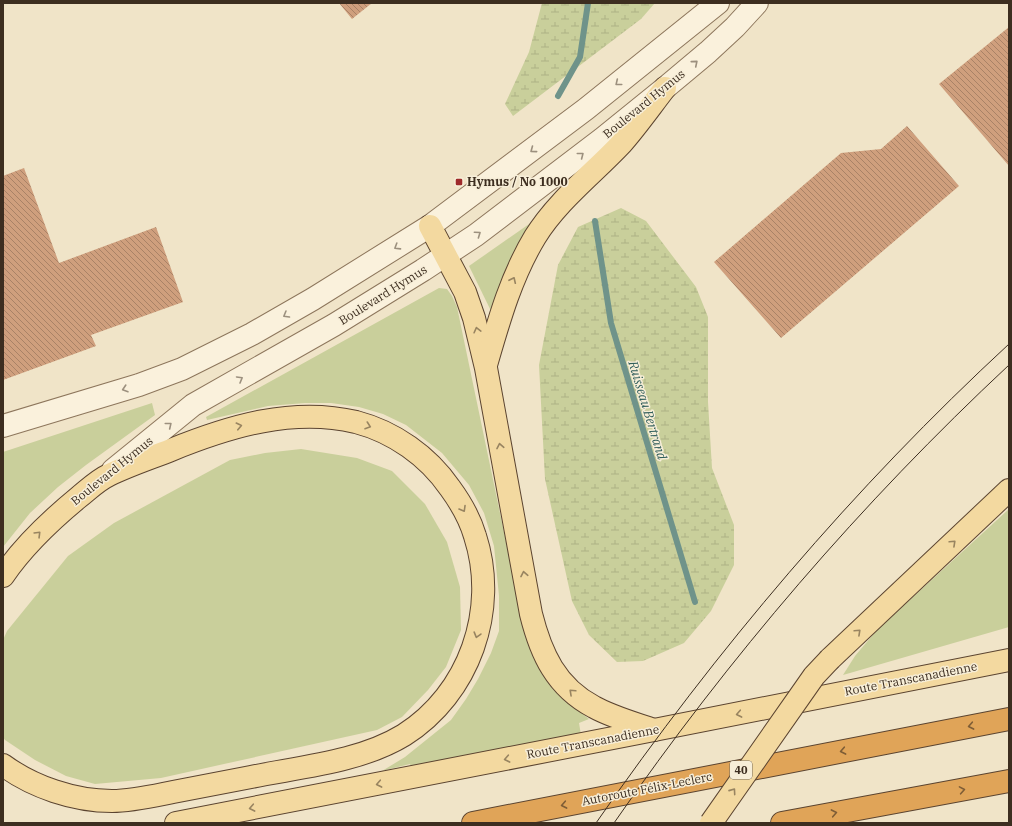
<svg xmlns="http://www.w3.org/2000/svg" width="1012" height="826" viewBox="0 0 1012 826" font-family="'IBM Plex Serif',serif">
<defs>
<pattern id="wetland-marsh" width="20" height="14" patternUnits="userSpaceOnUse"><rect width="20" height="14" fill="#c9cf9b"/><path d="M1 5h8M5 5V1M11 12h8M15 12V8" fill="none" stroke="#aeb285"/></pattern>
<pattern id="building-back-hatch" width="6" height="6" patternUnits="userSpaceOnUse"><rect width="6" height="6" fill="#cf9f7d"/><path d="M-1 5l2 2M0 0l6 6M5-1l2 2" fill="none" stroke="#a98266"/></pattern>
</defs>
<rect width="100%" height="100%" fill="#f0e4c8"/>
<g fill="#c9cf9b">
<path d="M 542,215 L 493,315 L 469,266 Z"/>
<path d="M 439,288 L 447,289 L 452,296 L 457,307 L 524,628 C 532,654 542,676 560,696 C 569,704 580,711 589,719 L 579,723 L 581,735 L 411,767 L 410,764 L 382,771 L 405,757 L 451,720 L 466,699 L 478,679 L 491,653 L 499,631 L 499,596 L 494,546 L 484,513 L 469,485 L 442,453 L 406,425 L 383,414 L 359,407 L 331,403 L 305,403 L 268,406 L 207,420 L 206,417 Z"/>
<path d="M 152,403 L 155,415 L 86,465 L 58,487 L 30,513 L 3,547 L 3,452 Z"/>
<path d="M 301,449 L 357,458 L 392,471 L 425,504 L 447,542 L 460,587 L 461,630 L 446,667 L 428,690 L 402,717 L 377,730 L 161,778 L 95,784 L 66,776 L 35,760 L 5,740 L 3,737 L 3,640 L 7,631 L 68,556 L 114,523 L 230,460 L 265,453 Z"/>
<path d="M 1009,509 L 1009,627 L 843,675 L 855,656 L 877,630 Z"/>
</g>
<g fill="url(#wetland-marsh)">
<path d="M 542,3 L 655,3 L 641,19 L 513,116 L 505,104 L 529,52 Z"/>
<path d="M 621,208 L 646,221 L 696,287 L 708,317 L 708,402 L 712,468 L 734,525 L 734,565 L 711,611 L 684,643 L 643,661 L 617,662 L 589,635 L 572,601 L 545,479 L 539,365 L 558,265 L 578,227 Z"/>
</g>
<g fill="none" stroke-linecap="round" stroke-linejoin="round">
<g stroke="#6f938a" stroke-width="6">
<path d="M 558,96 L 580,57 L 588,3"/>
<path d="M 595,221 L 611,323 L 695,602"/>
</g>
</g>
<g fill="url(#building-back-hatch)">
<path d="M 339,3 L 372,3 L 352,19 Z"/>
<path d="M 1009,27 L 1009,166 L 939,84 Z"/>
<path d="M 907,126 L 959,186 L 781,338 L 714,262 L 841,153 L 881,149 Z"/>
<path d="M 24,168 L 59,263 L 156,227 L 183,302 L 91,335 L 96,346 L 3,380 L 3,176 Z"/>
</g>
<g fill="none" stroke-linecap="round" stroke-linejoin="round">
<g stroke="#8d765c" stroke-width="24">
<g id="minor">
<path d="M 3,426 L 139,385 L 182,369 L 252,334 L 313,299 L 430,226 L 586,109 L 718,3"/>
<path d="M 113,470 L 193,405 L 334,325 L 423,270 L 476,235 L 602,139 L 665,88 L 708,52 L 735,27 L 757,3"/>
</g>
</g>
<g stroke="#5b4430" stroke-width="24">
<g id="major">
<path d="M 430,226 L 465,292 L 474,318 L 486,368 L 531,614 C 541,654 556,687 594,707 C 612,717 634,723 654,730"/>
<path d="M 486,365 C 499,320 511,277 535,237 C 558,200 593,174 622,143 C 637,126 651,106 665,88"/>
<path d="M 3,576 C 24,545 51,520 79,497 C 89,489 98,480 109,475 C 129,465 151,458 171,450 C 230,426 293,407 356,422 C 394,432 428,456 450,488 C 461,503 470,519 475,536 C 499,610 469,694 404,735 C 360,762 300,767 251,777 C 225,782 199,787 173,792 C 153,796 132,801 112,801 C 74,801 33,787 3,765"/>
<path d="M 830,659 L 1009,490"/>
<path d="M 176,823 L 654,730 L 1009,660"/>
</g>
</g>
<g stroke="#5b4430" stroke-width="24">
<g id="highway">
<path d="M 473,823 L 1009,719"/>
<path d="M 782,823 L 1009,781"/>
</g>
</g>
<use href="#minor" stroke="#faf1dc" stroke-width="22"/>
<use href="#major" stroke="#f3d9a0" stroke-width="22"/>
<use href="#highway" stroke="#e0a458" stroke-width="22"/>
<g stroke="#3d2e20" stroke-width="1">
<path d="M 596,823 C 717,649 853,488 1009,344"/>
<path d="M 614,823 C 729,657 861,503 1009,365"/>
</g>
<g stroke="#5b4430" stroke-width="24" stroke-linecap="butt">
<path id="major-bridge" d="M 711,823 L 800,696 L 814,676 L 830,659"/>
</g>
<use href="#major-bridge" stroke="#f3d9a0" stroke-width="22"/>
</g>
<defs><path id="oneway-chevron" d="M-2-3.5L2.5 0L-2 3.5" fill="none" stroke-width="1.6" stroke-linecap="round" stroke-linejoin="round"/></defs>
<g stroke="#9c907e">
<use href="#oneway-chevron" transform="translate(695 63) rotate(-40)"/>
<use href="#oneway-chevron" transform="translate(618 83) rotate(141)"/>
<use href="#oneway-chevron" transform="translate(533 150) rotate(143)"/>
<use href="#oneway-chevron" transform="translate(581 155) rotate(-38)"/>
<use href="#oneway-chevron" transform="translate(478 234) rotate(-35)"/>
<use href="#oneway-chevron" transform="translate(397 247) rotate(148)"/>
<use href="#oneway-chevron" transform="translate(286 315) rotate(150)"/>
<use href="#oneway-chevron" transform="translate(240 379) rotate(-30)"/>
<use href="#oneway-chevron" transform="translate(125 389) rotate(162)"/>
<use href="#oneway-chevron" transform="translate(169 425) rotate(-39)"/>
</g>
<g stroke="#988460">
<use href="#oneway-chevron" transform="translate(513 280) rotate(-65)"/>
<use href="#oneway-chevron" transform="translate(477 330) rotate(-104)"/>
<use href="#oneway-chevron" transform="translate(239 426) rotate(-13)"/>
<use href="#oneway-chevron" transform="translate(368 426) rotate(19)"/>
<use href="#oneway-chevron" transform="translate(500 446) rotate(-101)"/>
<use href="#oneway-chevron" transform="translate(463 509) rotate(60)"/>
<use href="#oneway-chevron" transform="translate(38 534) rotate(-45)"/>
<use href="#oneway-chevron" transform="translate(953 543) rotate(-43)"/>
<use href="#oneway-chevron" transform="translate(524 574) rotate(-101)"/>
<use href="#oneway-chevron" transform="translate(858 632) rotate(-43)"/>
<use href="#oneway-chevron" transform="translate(477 635) rotate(106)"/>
<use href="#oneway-chevron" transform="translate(572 692) rotate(-137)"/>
<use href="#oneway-chevron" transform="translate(739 714) rotate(169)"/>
<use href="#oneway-chevron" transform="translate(507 759) rotate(169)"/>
<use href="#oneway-chevron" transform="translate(379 784) rotate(169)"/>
<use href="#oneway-chevron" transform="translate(733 791) rotate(-55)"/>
<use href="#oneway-chevron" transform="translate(252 808) rotate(169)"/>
</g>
<g stroke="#7e5d36">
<use href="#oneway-chevron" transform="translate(971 726) rotate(169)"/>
<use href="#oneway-chevron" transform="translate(843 751) rotate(169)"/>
<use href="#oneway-chevron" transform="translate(962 790) rotate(-10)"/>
<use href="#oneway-chevron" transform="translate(564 805) rotate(169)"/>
<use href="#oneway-chevron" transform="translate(834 813) rotate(-11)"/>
</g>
<rect fill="#9e2a2b" stroke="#f7eed8" stroke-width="1.5" x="455" y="178" width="8" height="8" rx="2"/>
<g text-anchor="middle" stroke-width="3" stroke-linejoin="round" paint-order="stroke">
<rect fill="#f7eed8" stroke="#756857" stroke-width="1" x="730" y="761" width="22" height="18" rx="3"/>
<g font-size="11" font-weight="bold" fill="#3d2e20">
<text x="741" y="774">40</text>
</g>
<g font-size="12" fill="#3d2e20" stroke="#f7eed8">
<text transform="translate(644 104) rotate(-39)" y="4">Boulevard Hymus</text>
<text transform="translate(383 295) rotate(-32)" y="4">Boulevard Hymus</text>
<text transform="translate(112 471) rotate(-39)" y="4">Boulevard Hymus</text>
<text transform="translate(911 679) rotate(-11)" y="4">Route Transcanadienne</text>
<text transform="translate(593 742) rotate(-11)" y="4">Route Transcanadienne</text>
<text transform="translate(647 789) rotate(-11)" y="4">Autoroute Félix-Leclerc</text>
</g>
<g font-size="12" font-weight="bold" fill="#3d2e20" stroke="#f7eed8" text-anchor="start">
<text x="467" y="186">Hymus / No 1000</text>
</g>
<g font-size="13" font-style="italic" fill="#2f5d5a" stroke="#f7eed8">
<text transform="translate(648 410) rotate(73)" y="5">Ruisseau Bertrand</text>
</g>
</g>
<rect width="1012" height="826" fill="none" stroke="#3d2e20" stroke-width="8"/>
</svg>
